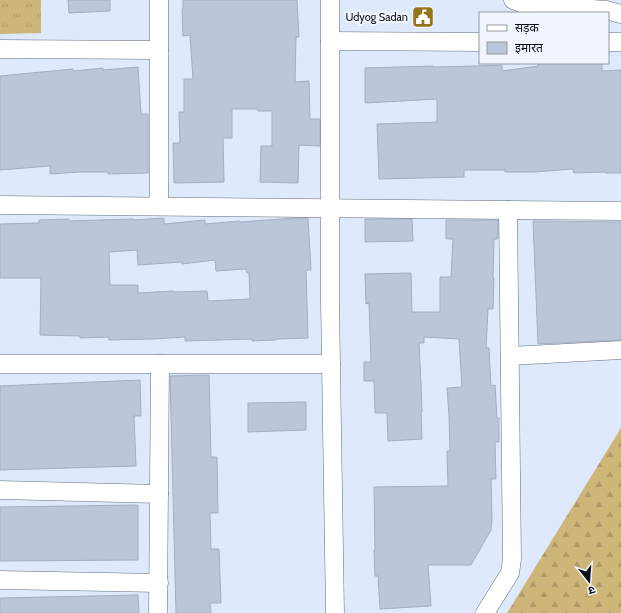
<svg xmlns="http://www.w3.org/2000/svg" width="621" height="613" viewBox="0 0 621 613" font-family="Cabin,'Noto Sans Devanagari',sans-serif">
<defs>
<pattern id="forest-firs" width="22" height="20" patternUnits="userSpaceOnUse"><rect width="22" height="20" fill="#ceb578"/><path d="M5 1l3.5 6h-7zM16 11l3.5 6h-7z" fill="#b09a67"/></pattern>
<pattern id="park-tufts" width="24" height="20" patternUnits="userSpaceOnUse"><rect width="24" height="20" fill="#ceb578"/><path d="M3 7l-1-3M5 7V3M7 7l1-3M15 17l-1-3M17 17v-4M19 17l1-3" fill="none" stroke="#b09a67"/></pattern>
</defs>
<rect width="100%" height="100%" fill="#dee9fc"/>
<path fill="url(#forest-firs)" d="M 621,428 L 621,613 L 507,613 Z"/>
<path fill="url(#park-tufts)" d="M 0,0 L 41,0 L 41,33 L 0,34 Z"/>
<g fill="#bbc6d8" stroke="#a3aec0" fill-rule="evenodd">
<path d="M 68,0 L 110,0 L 110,11 L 69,13 Z"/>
<path d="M 183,0 L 297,0 L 299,37 L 296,37 L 295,82 L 309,81 L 310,119 L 320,119 L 320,146 L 299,145 L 298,183 L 260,182 L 261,146 L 272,146 L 272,111 L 258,111 L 258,109 L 232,109 L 232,138 L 223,138 L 224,182 L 174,183 L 173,143 L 180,143 L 179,112 L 184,112 L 184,79 L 193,79 L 190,35 L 183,36 L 182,9 L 183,9 Z"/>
<path d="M 538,63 L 602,63 L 602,71 L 621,70 L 621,173 L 605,173 L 605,172 L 574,173 L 573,169 L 535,172 L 505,172 L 505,170 L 464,170 L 464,177 L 379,179 L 377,124 L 437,122 L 437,99 L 365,103 L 365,68 L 433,66 L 433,67 L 477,66 L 502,65 L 502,71 L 538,66 Z"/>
<path d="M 138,67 L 141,114 L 148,114 L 148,173 L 108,174 L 108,172 L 80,172 L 50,174 L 50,166 L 0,170 L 0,76 L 73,69 L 73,71 L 103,68 L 103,70 Z"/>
<path d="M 164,218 L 164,224 L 205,220 L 205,224 L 240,221 L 240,222 L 296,218 L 308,218 L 311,270 L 306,270 L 308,338 L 276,339 L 276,340 L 252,341 L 252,339 L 185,341 L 185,337 L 153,339 L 109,340 L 109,337 L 80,338 L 80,336 L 40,335 L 41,278 L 0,278 L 0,224 L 39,223 L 39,220 L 69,219 L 69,221 L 133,219 L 133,220 ZM 137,250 L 138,265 L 182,262 L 182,264 L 215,260 L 216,271 L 246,269 L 247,273 L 249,273 L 250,299 L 208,301 L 207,291 L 174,292 L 174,291 L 138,293 L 138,285 L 110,285 L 109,252 Z"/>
<path d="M 365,219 L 412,219 L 413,241 L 365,242 Z"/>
<path d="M 446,220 L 498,220 L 498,239 L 494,239 L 493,278 L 494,278 L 493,309 L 488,309 L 486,348 L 489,348 L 491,386 L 495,385 L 497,418 L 499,418 L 499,442 L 495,442 L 496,479 L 491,479 L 492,518 L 491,530 L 471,565 L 428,565 L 431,606 L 380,609 L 378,576 L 375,576 L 374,550 L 375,550 L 374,487 L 448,486 L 447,451 L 450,451 L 449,416 L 447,388 L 462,387 L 459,339 L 424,337 L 424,343 L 419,343 L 421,384 L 422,412 L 421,412 L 422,439 L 388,441 L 387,413 L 375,413 L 374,381 L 364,381 L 364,362 L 371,362 L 369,303 L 366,304 L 365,274 L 411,273 L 412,312 L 440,312 L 440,277 L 451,277 L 453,239 L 446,239 Z"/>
<path d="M 533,221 L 621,222 L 621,340 L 538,344 Z"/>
<path d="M 209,375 L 211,457 L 217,457 L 218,513 L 210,513 L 211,549 L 219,549 L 221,603 L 210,603 L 211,613 L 176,613 L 170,376 Z"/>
<path d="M 140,380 L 141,416 L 134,416 L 136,466 L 0,470 L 0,386 Z"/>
<path d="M 306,402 L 306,430 L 248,432 L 248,403 Z"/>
<path d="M 138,505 L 138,560 L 0,561 L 0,507 Z"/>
<path d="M 138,595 L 139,613 L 0,613 L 0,598 Z"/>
</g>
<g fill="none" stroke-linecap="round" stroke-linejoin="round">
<g stroke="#636d7d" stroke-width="19">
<g id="minor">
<path d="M 330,0 L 330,302 L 335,613"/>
<path d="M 513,0 L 523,4 L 606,10 L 621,14"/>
<path d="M 330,41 L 480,42"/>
<path d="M 608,42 L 621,42"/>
<path d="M 0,49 L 159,50"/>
<path d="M 0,205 L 621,211"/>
<path d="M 159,206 L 159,0"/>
<path d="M 510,356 L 621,350"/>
<path d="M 0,364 L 331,364"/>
<path d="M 0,490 L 159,494"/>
<path d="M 0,580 L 159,583"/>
<path d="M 158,613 L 160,364"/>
<path d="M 485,613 L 510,573 L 512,559 L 508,210"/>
</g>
</g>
<use href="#minor" stroke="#fff" stroke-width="18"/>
</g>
<defs>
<g id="civic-square" transform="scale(1.15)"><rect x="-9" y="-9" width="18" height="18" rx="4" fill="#94751c" stroke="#f1f6fe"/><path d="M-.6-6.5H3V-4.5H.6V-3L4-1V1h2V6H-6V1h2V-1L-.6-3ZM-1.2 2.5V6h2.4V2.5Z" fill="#fff"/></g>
</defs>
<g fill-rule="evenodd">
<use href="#civic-square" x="423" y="17"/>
</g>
<g text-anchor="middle" stroke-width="4" stroke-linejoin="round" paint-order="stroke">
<g font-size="11" fill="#0a0d14" stroke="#f1f6fe" text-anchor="end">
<text x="408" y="21">Udyog Sadan</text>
</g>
</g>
<rect x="479" y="12" width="130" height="52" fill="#f1f6fe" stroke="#9599a0"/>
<rect x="487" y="25" width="20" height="6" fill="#ffffff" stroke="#9599a0"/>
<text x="515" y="32" font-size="12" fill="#0a0d14">सड़क</text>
<rect x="487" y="42" width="20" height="12" fill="#bbc6d8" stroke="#9599a0"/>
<text x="515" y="52" font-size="12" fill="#0a0d14">इमारत</text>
<g transform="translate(589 581) rotate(163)" stroke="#f1f6fe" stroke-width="3" paint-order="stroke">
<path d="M0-3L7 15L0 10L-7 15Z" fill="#0a0d14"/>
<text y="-6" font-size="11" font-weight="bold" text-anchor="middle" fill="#0a0d14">उ</text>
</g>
</svg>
